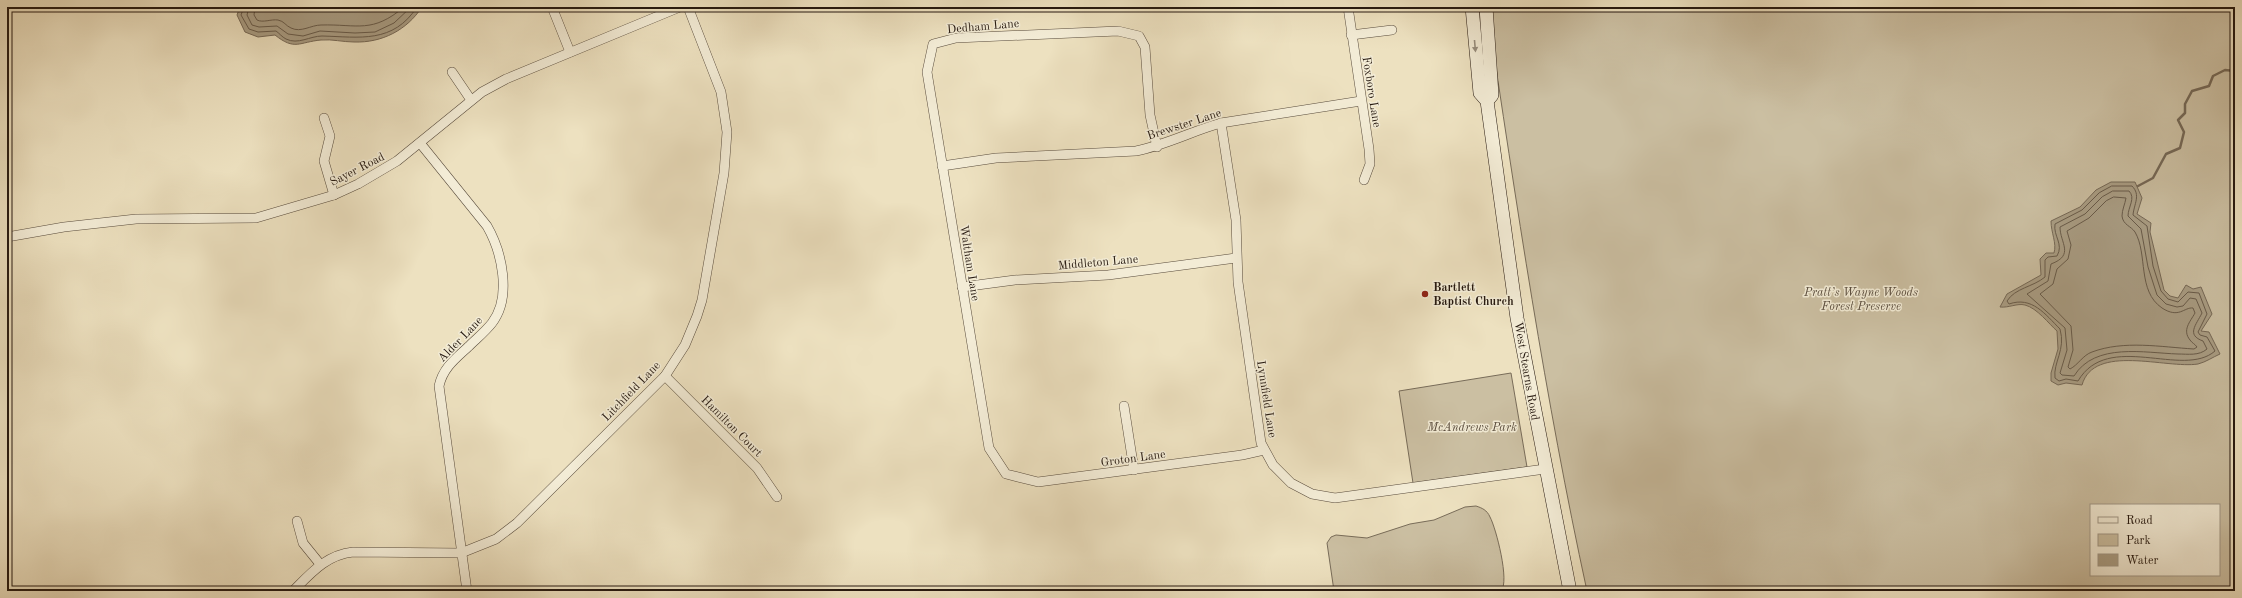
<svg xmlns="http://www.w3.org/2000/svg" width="2242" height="598" viewBox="0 0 2242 598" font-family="'Old Standard TT',serif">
<rect width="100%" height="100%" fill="#ede1c0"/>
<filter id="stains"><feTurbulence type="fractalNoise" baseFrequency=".005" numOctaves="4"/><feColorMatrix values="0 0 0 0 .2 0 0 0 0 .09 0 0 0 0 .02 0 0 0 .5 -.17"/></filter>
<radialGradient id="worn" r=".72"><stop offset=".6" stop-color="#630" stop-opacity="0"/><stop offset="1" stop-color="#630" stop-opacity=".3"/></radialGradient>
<g fill="#cbbfa2" stroke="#786c59" fill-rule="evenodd">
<path d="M 1487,7 L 2235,7 L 2235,591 L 1587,591 C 1545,398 1516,202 1487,7 ZM 2091,505 L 2219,505 L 2219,575 L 2091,575 Z"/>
<path d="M 1511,373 L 1527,467 L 1413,483 L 1399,391 Z"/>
<path d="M 1476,506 C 1482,508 1487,510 1490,517 C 1496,528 1510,582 1501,591 L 1334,591 L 1327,543 L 1331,537 L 1336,535 L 1367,538 L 1410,524 L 1434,520 L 1465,507 Z"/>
</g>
<g fill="#a99d84" stroke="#756856">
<path d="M 240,7 L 422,7 C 407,30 382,43 354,42 C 343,42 332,39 321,40 C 299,42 295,51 275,35 L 258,37 L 245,32 L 237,15 Z"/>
<path d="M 2111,182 L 2135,182 L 2142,198 L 2137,214 L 2151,223 L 2150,232 L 2164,290 L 2170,296 L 2178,298 L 2186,285 L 2193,289 L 2201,287 L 2212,314 L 2201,331 L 2209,332 L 2220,354 C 2213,357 2206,362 2198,364 C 2166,369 2094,343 2082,385 L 2066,383 L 2058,385 L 2051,381 L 2051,373 L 2058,349 L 2057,331 C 2049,324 2037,308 2025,305 C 2017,303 2009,308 2000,307 L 2007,294 L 2041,275 L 2040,259 L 2046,253 L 2054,253 C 2057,243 2051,233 2051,221 L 2080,207 L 2096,190 Z"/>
</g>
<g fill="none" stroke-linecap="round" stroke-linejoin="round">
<g stroke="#685b4a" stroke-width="1">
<path d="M 244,7 L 241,15 L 249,29 L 258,32 L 276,31 C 279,33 282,37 286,39 C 298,45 310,36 322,36 C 360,37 393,44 417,7"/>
<path d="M 249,7 L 247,15 L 252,25 L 259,27 L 277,26 L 288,34 L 303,36 L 320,31 L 355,33 L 375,32 L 394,23 L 411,7"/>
<path d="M 255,7 L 254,15 L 257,20 C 263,23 271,19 278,20 C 284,21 286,26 291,28 C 301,33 311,25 321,25 C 358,24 372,34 404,7"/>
<path d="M 2112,186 L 2132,186 C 2141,195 2134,204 2133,215 L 2147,226 L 2153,266 L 2161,291 L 2168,299 L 2178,302 L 2188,292 L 2199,293 L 2207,314 L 2198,332 L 2200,335 L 2207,337 L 2215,351 C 2183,379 2108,330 2078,381 L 2066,379 L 2059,381 L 2055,378 C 2053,362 2066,350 2060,329 C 2045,314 2032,296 2009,304 L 2007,301 C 2015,288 2033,287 2045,277 L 2045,260 L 2048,257 L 2057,256 C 2064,244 2053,236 2055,224 L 2082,210 L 2099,193 Z"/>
<path d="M 2113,191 L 2129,191 C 2136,198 2128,207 2128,216 L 2141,229 L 2148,267 L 2157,295 L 2166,304 L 2177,307 L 2183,306 L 2190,298 L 2196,299 L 2202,313 C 2196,325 2186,335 2203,341 L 2207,349 C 2199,356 2188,354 2178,354 C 2145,353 2095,342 2074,376 L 2062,375 L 2060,373 L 2067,350 L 2065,328 L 2027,294 L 2048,281 L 2051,264 C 2075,255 2060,243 2060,227 L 2085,214 L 2102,197 Z"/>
<path d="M 2114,197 L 2126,198 C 2125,204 2122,210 2122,216 C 2123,225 2131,226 2135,232 C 2148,254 2137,291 2162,308 C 2179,319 2184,307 2193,308 L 2195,313 C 2190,322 2182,330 2190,340 C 2192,343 2195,344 2197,347 L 2194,349 C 2161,347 2124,340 2092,352 C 2083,355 2078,365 2070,369 L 2068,367 L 2073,350 L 2071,326 L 2040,294 L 2053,284 L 2057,269 L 2068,259 L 2071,245 L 2067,231 L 2089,218 L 2106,201 Z"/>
</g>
<path stroke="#756856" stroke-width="2.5" d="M 2138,186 L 2153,178 L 2166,154 L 2180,148 L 2184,132 L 2178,120 L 2185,113 L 2185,104 L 2192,91 L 2209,86 L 2213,76 L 2225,70 L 2235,71"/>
<g stroke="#584b3c" stroke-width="10">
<g id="minor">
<path d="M 552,7 L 570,52"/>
<path d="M 1348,7 L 1369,149 L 1370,164 L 1364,180"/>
<path d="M 1351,35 L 1392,30"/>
<path d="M 452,72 L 471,100"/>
<path d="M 324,118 L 330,136 L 324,161 L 334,195"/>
<path d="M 1221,123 L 1236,220 L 1238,282 L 1261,443 L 1273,465 L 1291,483 L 1312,494 L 1335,498 L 1545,469"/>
<path d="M 420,143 L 487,226 C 502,252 512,297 492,323 C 485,332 476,339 468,347 C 455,359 443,368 439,386 L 467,591"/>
<path d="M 1157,147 L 1150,115 L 1145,47 L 1139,36 L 1118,31 L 956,38 L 933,44 L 927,72 L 989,448 L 1006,474 L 1038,482 L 1242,455 L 1264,450"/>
<path d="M 942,166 L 996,158 L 1136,151 C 1166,145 1192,131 1221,123 L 1361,101"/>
<path d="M 7,237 L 64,227 L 136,219 L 256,218 L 334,195 L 358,184 L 397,161 L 482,92 L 506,79 L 680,7"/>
<path d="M 962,287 L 1015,280 L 1108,275 L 1236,258"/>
<path d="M 665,376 L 757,468 L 777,497"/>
<path d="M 1124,406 L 1134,470"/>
<path d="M 297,521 L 303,543 L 320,564"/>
<path d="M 293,591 C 311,573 326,555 353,552 L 461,553 L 496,539 L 517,523 L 665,376 L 685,345 L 697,316 L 702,300 L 724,173 L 727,132 L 721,92 L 688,7"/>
</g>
</g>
<g stroke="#261910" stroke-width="14">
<g id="secondary">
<path d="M 1472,7 L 1480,93 L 1487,101 L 1517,318 L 1570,591"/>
<path d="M 1486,7 L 1492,95 L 1487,101"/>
</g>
</g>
<use href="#minor" stroke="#f3ecd6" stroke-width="9"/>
<use href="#secondary" stroke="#f3ecd6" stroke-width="13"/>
</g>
<defs><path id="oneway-solid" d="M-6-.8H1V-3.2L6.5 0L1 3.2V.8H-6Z"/></defs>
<use fill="#978d7d" href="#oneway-solid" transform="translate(1475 46) rotate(85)"/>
<circle fill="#8f2418" stroke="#f3ecd6" stroke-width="1.5" cx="1425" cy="294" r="4"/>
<g text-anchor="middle" stroke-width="3" stroke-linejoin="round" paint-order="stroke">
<g font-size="12" fill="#261910" stroke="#f3ecd6">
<text transform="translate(983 26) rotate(-5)" y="4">Dedham Lane</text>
<text transform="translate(1372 92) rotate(81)" y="4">Foxboro Lane</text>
<text transform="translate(1184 124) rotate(-18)" y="4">Brewster Lane</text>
<text transform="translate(357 169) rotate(-27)" y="4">Sayer Road</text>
<text transform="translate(1098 262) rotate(-5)" y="4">Middleton Lane</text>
<text transform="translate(970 263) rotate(81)" y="4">Waltham Lane</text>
<text transform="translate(460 339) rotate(-46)" y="4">Alder Lane</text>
<text transform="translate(1527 371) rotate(80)" y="4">West Stearns Road</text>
<text transform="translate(631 391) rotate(-46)" y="4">Litchfield Lane</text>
<text transform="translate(1267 399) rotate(81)" y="4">Lynnfield Lane</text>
<text transform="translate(732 426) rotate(45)" y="4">Hamilton Court</text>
<text transform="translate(1133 458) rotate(-8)" y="4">Groton Lane</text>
</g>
<g font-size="12" font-weight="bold" fill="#261910" stroke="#f3ecd6" text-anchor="start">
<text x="1433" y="291">Bartlett<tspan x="1433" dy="14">Baptist Church</tspan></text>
</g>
<g font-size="12" font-style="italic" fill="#584b3c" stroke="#f3ecd6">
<text x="1861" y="296">Pratt’s Wayne Woods<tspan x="1861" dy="14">Forest Preserve</tspan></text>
<text x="1472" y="431">McAndrews Park</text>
</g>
</g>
<rect width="2242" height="598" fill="none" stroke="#ede1c0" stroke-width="24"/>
<rect x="8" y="8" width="2226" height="582" fill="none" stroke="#261910" stroke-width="2"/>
<rect x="12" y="12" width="2218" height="574" fill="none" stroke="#261910"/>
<rect x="2090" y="504" width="130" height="72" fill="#f3ecd6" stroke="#a19887"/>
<rect x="2098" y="517" width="20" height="6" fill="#f3ecd6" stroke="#a19887"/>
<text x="2126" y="524" font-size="12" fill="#261910">Road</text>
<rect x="2098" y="534" width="20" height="12" fill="#cbbfa2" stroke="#a19887"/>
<text x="2126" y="544" font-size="12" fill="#261910">Park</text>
<rect x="2098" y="554" width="20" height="12" fill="#a99d84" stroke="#a19887"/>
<text x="2126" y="564" font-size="12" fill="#261910">Water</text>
<rect width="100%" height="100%" filter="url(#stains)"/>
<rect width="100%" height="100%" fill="url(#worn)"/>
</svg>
